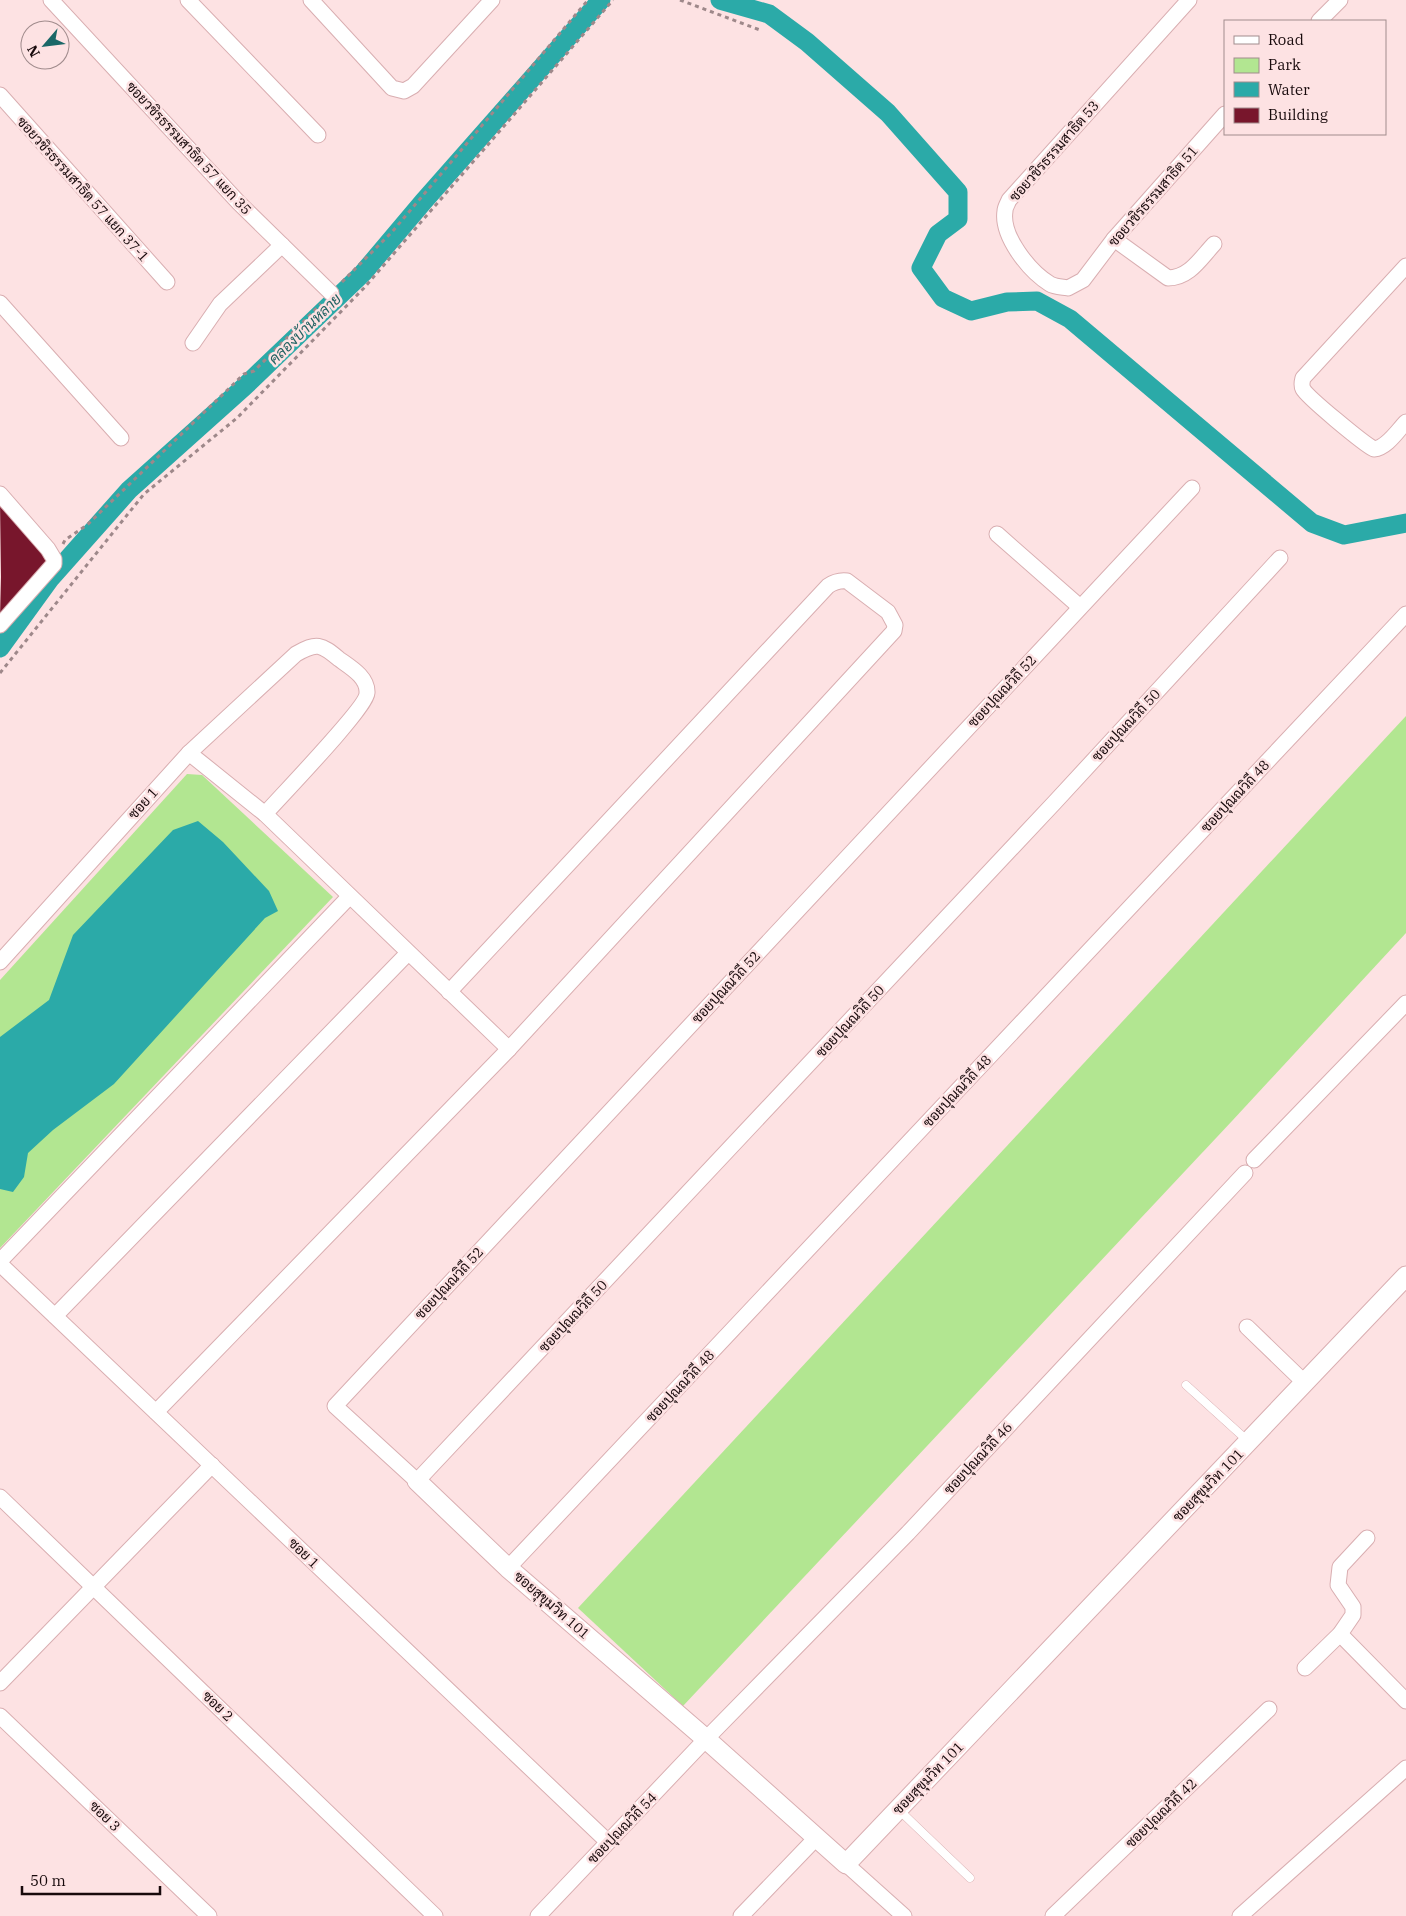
<svg xmlns="http://www.w3.org/2000/svg" width="1406" height="1916" viewBox="0 0 1406 1916" font-family="'IBM Plex Serif',Sarabun,serif">
<rect width="100%" height="100%" fill="#fde2e3"/>
<g fill="#b2e691">
<path d="M 1406,716 L 1406,933 L 1232,1121 L 683,1706 L 578,1608 Z"/>
<path d="M 187,774 L 202,775 L 333,897 L 0,1248 L 0,980 Z"/>
</g>
<path fill="#2baaa8" d="M 198,821 L 223,842 L 269,891 L 278,911 L 265,918 L 114,1084 L 53,1130 L 28,1153 L 24,1177 L 13,1192 L 0,1189 L 0,1037 L 49,1000 L 73,935 L 173,830 Z"/>
<g fill="none" stroke-linecap="round" stroke-linejoin="round">
<g stroke="#2baaa8" stroke-width="19">
<path d="M 720,0 L 769,14 L 807,42 L 888,113 L 958,192 L 958,219 L 938,234 L 921,268 L 943,298 L 971,311 L 1007,302 L 1037,301 L 1070,319 L 1312,523 L 1344,535 L 1406,523"/>
<path d="M 0,648 L 50,579 L 129,490 L 244,387 L 363,273 L 423,202 L 601,0"/>
</g>
</g>
<path fill="#78162c" d="M 0,502 L 50,561 L 0,617 L 1,577 Z"/>
<g fill="none" stroke-linecap="round" stroke-linejoin="round">
<g stroke="#d9aeb1" stroke-width="9">
<g id="service">
<path d="M 1186,1385 L 1249,1442"/>
<path d="M 899,1810 L 970,1878"/>
</g>
</g>
<g stroke="#d9aeb1" stroke-width="17">
<g id="minor">
<path d="M 51,0 L 239,203 L 331,293"/>
<path d="M 188,0 L 318,135"/>
<path d="M 311,0 L 392,88 L 404,91 L 413,86 L 492,0"/>
<path d="M 1189,0 L 1009,200 C 1008,203 1005,207 1005,211 C 1001,236 1029,271 1050,284 C 1055,287 1063,287 1068,288 L 1083,280 L 1114,239 L 1225,114"/>
<path d="M 1319,21 L 1340,0"/>
<path d="M 0,95 L 167,282"/>
<path d="M 1114,239 L 1168,278 C 1189,278 1200,259 1214,244"/>
<path d="M 1406,266 L 1303,378 C 1302,382 1301,385 1303,389 C 1307,397 1364,444 1374,449 C 1387,448 1398,430 1406,422"/>
<path d="M 0,303 L 121,438"/>
<path d="M 193,343 L 220,304 L 282,245"/>
<path d="M 1192,488 L 335,1406 L 417,1481 L 1055,802 L 1280,558"/>
<path d="M 0,494 L 48,549 L 54,559 L 54,564 L 0,625"/>
<path d="M 997,534 L 1080,607"/>
<path d="M 189,753 L 265,814 L 509,1049"/>
<path d="M 0,962 L 189,753 L 296,654 C 317,642 321,644 339,659 C 350,667 368,677 367,693 C 367,707 280,797 265,814"/>
<path d="M 1254,1160 L 1406,1003"/>
<path d="M 0,1261 L 349,897"/>
<path d="M 0,1264 L 608,1842"/>
<path d="M 55,1316 L 408,953"/>
<path d="M 1247,1327 L 1305,1383"/>
<path d="M 156,1412 L 509,1049 L 894,631 L 895,625 L 888,612 L 847,581 C 839,580 834,582 828,586 L 449,992"/>
<path d="M 0,1497 L 435,1916"/>
<path d="M 508,1568 L 1406,614"/>
<path d="M 1340,1634 L 1406,1701"/>
<path d="M 1305,1668 L 1340,1634 L 1353,1615 L 1353,1607 L 1338,1585 L 1340,1567 L 1367,1538"/>
<path d="M 0,1683 L 212,1465"/>
<path d="M 0,1716 L 209,1916"/>
<path d="M 846,1864 L 904,1916"/>
<path d="M 538,1916 L 706,1739 L 908,1533 L 1245,1173"/>
<path d="M 741,1916 L 817,1837"/>
<path d="M 1053,1916 L 1269,1709"/>
<path d="M 1240,1916 L 1406,1768"/>
</g>
</g>
<g stroke="#d9aeb1" stroke-width="21">
<path id="tertiary" d="M 417,1481 L 508,1568 L 706,1739 L 846,1864 L 1406,1276"/>
</g>
<g stroke="#9e888a" stroke-width="3" stroke-dasharray="4 4" stroke-linecap="butt">
<path d="M 680,0 L 760,30"/>
<path d="M 342,282 L 392,232 L 588,0"/>
<path d="M 63,544 L 65,540 L 87,525 L 244,374 L 254,371 L 321,304"/>
<path d="M 0,673 L 144,494 L 237,418 L 364,288 L 613,0"/>
</g>
<use href="#service" stroke="#fff" stroke-width="8"/>
<use href="#minor" stroke="#fff" stroke-width="15"/>
<use href="#tertiary" stroke="#fff" stroke-width="19"/>
</g>
<g text-anchor="middle" stroke-width="5" stroke-linejoin="round" paint-order="stroke">
<g font-size="14" fill="#180a0c" stroke="#fde2e3">
<text transform="translate(189 148) rotate(47)" y="5">ซอยวชิรธรรมสาธิต 57 แยก 35</text>
<text transform="translate(1054 151) rotate(-49)" y="5">ซอยวชิรธรรมสาธิต 53</text>
<text transform="translate(83 189) rotate(48)" y="5">ซอยวชิรธรรมสาธิต 57 แยก 37-1</text>
<text transform="translate(1153 196) rotate(-49)" y="5">ซอยวชิรธรรมสาธิต 51</text>
<text transform="translate(1002 691) rotate(-47)" y="5">ซอยปุณณวิถี 52</text>
<text transform="translate(1126 725) rotate(-47)" y="5">ซอยปุณณวิถี 50</text>
<text transform="translate(1235 796) rotate(-47)" y="5">ซอยปุณณวิถี 48</text>
<text transform="translate(143 803) rotate(-48)" y="5">ซอย 1</text>
<text transform="translate(726 987) rotate(-47)" y="5">ซอยปุณณวิถี 52</text>
<text transform="translate(850 1021) rotate(-47)" y="5">ซอยปุณณวิถี 50</text>
<text transform="translate(957 1091) rotate(-47)" y="5">ซอยปุณณวิถี 48</text>
<text transform="translate(449 1283) rotate(-47)" y="5">ซอยปุณณวิถี 52</text>
<text transform="translate(573 1316) rotate(-47)" y="5">ซอยปุณณวิถี 50</text>
<text transform="translate(680 1386) rotate(-47)" y="5">ซอยปุณณวิถี 48</text>
<text transform="translate(978 1458) rotate(-47)" y="5">ซอยปุณณวิถี 46</text>
<text transform="translate(1208 1485) rotate(-46)" y="5">ซอยสุขุมวิท 101</text>
<text transform="translate(304 1553) rotate(44)" y="5">ซอย 1</text>
<text transform="translate(552 1605) rotate(41)" y="5">ซอยสุขุมวิท 101</text>
<text transform="translate(218 1706) rotate(44)" y="5">ซอย 2</text>
<text transform="translate(928 1778) rotate(-46)" y="5">ซอยสุขุมวิท 101</text>
<text transform="translate(1161 1813) rotate(-44)" y="5">ซอยปุณณวิถี 42</text>
<text transform="translate(105 1816) rotate(44)" y="5">ซอย 3</text>
<text transform="translate(622 1828) rotate(-46)" y="5">ซอยปุณณวิถี 54</text>
</g>
<g font-size="15" font-style="italic" fill="#206161" stroke="#fde2e3">
<text transform="translate(305 329) rotate(-44)" y="5">คลองบ้านหลาย</text>
</g>
</g>
<rect x="1224" y="20" width="162" height="115" fill="#fde2e3" stroke="#a18c8d"/>
<rect x="1234" y="36" width="25" height="8" fill="#ffffff" stroke="#a18c8d"/>
<text x="1268" y="45" font-size="15" fill="#180a0c">Road</text>
<rect x="1234" y="58" width="25" height="15" fill="#b2e691" stroke="#a18c8d"/>
<text x="1268" y="70" font-size="15" fill="#180a0c">Park</text>
<rect x="1234" y="82" width="25" height="15" fill="#2baaa8" stroke="#a18c8d"/>
<text x="1268" y="95" font-size="15" fill="#180a0c">Water</text>
<rect x="1234" y="108" width="25" height="15" fill="#78162c" stroke="#a18c8d"/>
<text x="1268" y="120" font-size="15" fill="#180a0c">Building</text>
<g transform="translate(45 45) rotate(242)"><circle r="24" fill="#fde2e3" stroke="#a18c8d"/>
<path d="M0-4L9 19L0 12L-9 19Z" fill="#1a6767"/>
<text y="-8" font-size="14" font-weight="bold" text-anchor="middle" fill="#180a0c">N</text>
</g>
<path d="M22 1886v8h138v-8" fill="none" stroke="#180a0c" stroke-width="2.5"/>
<text x="30" y="1886" font-size="15" fill="#180a0c" stroke="#fde2e3" stroke-width="4" paint-order="stroke">50 m</text>
</svg>
